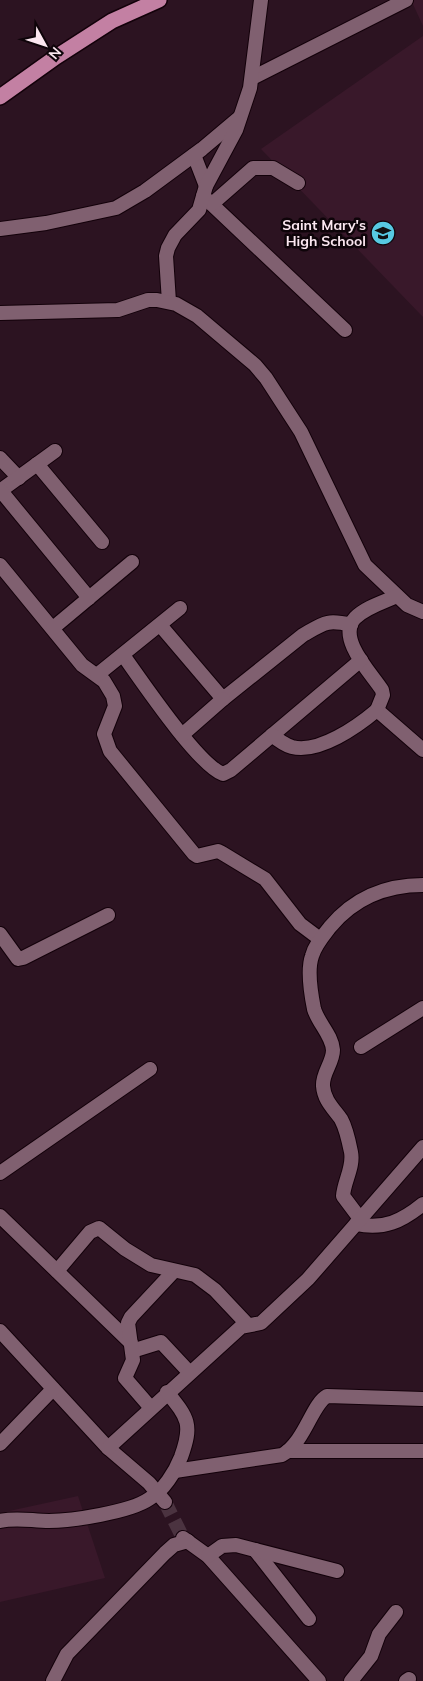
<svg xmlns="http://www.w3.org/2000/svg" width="423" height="1681" viewBox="0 0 423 1681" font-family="Mulish,sans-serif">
<rect width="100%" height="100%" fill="#2c1321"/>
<g fill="#39182a">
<path d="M 411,0 L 423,0 L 423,26 Z"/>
<path d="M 423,36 L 423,317 L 261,149 Z"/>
<path d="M 78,1496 L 105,1578 L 0,1602 L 0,1513 Z"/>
</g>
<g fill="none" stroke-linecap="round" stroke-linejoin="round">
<path stroke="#4b3340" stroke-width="14" stroke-dasharray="14 7" stroke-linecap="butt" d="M 165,1502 L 183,1538"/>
<g stroke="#13010a" stroke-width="16">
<g id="minor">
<path d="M 252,78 L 406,0"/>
<path d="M 194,155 L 206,186"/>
<path d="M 203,196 L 345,330"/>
<path d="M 212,204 L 253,168 L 273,168 L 298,183"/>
<path d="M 0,229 L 46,223 L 116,208 L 145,191 L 202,149 L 240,117"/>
<path d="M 169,302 L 166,256 L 168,248 L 175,235 L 199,210 L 206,186 L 236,130 L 250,88 L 261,0"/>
<path d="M 0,313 L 118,310 L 148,300 L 157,300 L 176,304 L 197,316 L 255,365 L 266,378 L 301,432 L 365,565 L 407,605 L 423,612"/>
<path d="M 0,458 L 19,478"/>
<path d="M 37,464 L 102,542"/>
<path d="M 0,491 L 55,451"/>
<path d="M 1,491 L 89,598"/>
<path d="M 0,565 L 82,665 L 104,681 L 113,696 L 115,706 L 104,734 L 110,751 L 194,854 L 197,856 L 218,851 L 222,853 L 265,879 L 300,924 L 320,939"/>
<path d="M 397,596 C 384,602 366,607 355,618 C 336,638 372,674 382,690 L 383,695 L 377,710 L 423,750"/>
<path d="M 160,625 L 223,699 L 303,635 C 324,623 327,619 351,625"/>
<path d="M 53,628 L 132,562"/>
<path d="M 123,655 C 141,680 198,765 223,774 L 231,770 L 361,660"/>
<path d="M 97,675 L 180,608"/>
<path d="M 182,735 L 223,699"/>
<path d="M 272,735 C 278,740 285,745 292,747 C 319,754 358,726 377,710"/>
<path d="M 0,934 L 18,959 L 23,958 L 108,915"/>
<path d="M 361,1047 L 423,1008"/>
<path d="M 0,1173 L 150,1069"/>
<path d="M 0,1216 L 131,1343"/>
<path d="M 361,1220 L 343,1196 C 344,1181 354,1167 351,1152 C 349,1142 346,1128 341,1119 C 333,1108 324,1100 323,1086 C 322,1073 333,1063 333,1050 C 332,1035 318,1023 314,1009 C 311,994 307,970 312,956 C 315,945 323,936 330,927 C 354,898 385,885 423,885"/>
<path d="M 356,1224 C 384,1230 402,1221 423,1204"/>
<path d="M 57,1271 L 90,1232 L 99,1228 L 125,1249 L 151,1265 L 195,1275 L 215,1290 L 248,1325"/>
<path d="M 0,1331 L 108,1448 L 149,1483 L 165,1502"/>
<path d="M 132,1351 L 161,1342 L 189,1372"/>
<path d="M 151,1408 L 125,1378 L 133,1360 L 128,1323 L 131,1317 L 174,1271"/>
<path d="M 0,1444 L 53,1389"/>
<path d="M 108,1448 L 241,1327 L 261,1323 L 308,1279 L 423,1147"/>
<path d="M 288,1451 L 423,1451"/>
<path d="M 175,1471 L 282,1455 C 305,1442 312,1404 327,1396 L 423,1399"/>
<path d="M 0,1521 C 17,1517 32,1521 49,1521 C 72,1521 130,1512 149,1499 C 164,1490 175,1472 181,1457 C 193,1424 188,1418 167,1392"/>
<path d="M 183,1538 L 208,1556 L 319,1681"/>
<path d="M 255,1550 L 309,1619"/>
<path d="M 208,1556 L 222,1546 L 236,1545 L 337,1571"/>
<path d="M 53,1681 L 67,1654 L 165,1553 L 174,1545 L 188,1541"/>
<path d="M 351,1681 L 371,1656 L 379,1634 L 396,1612"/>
<path d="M 406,1681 L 409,1679"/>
</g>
</g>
<g stroke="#13010a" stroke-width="18">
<path id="major" d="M 0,97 L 56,57 L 112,21 L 159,0"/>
</g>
<use href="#minor" stroke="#806070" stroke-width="14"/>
<use href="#major" stroke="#c380a3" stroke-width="15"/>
</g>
<defs>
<g id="school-disc" transform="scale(1.25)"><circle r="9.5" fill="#57c9e2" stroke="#0e0409"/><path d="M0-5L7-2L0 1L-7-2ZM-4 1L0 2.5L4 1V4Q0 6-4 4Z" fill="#111"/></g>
</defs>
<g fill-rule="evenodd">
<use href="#school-disc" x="383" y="233"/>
</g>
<g text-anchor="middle" stroke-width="5" stroke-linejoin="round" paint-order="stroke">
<g font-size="14" font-weight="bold" fill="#fbe7f0" stroke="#0e0409" text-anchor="end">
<text x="366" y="230">Saint Mary's<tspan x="366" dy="16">High School</tspan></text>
</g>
</g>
<g transform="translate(45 45) rotate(130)" stroke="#0e0409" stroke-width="4" paint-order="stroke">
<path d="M0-4L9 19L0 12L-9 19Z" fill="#fbe7f0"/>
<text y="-8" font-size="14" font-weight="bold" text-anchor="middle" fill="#fbe7f0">N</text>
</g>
</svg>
